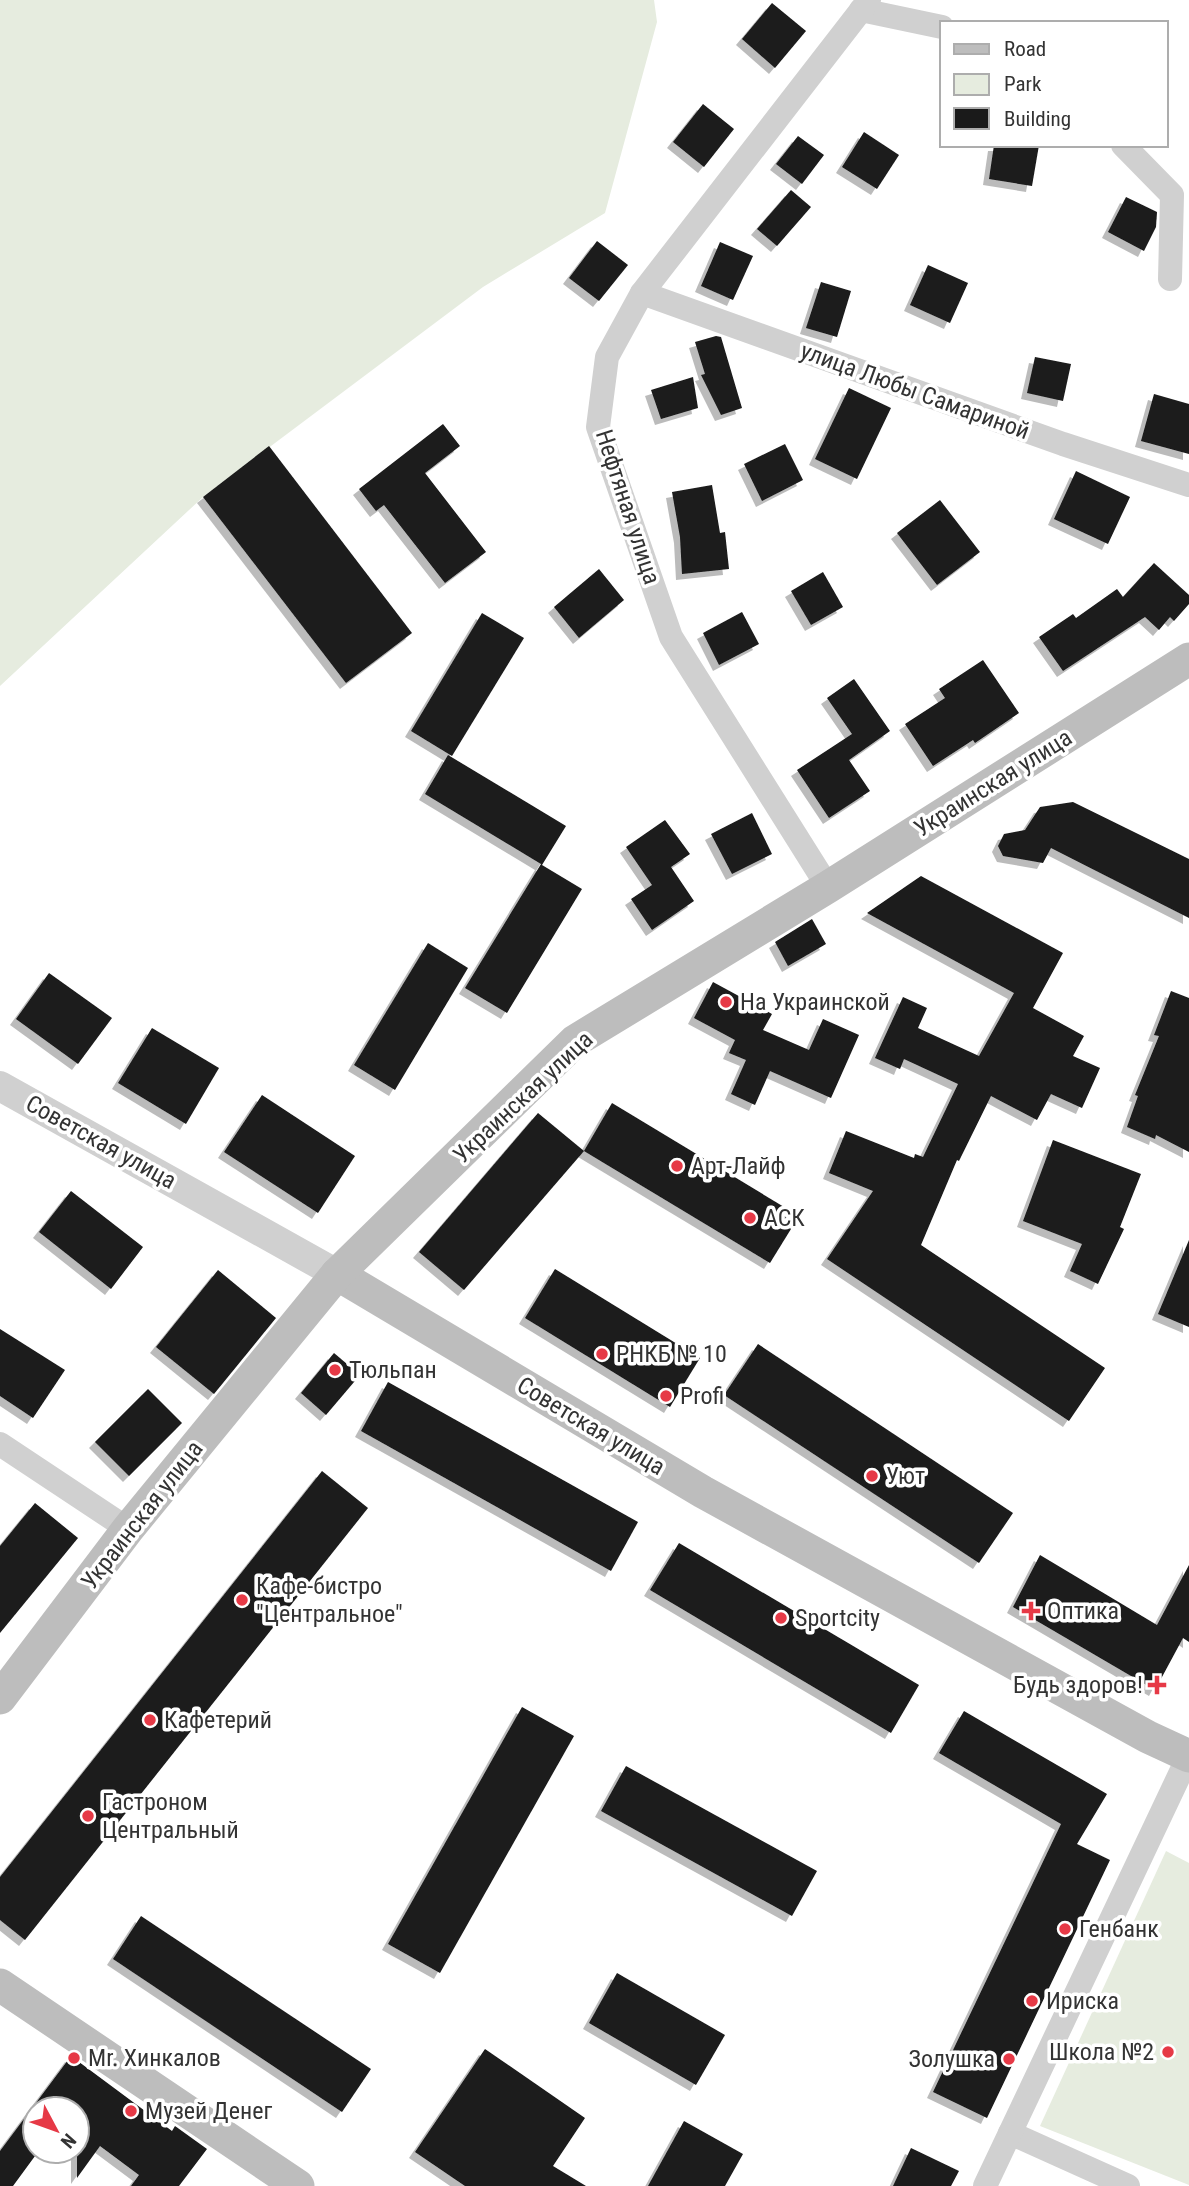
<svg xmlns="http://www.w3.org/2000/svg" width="1189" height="2186" viewBox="0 0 1189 2186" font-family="'Roboto Condensed',sans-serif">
<defs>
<filter id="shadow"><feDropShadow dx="-6" dy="6" stdDeviation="0" flood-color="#0004"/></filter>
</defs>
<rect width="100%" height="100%" fill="#fff"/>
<g fill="#e6ecdf">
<path d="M 0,0 L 654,0 L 657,22 L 605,213 L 483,287 L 203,497 L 0,686 Z"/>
<path d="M 1166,1851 L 1189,1863 L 1189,2185 L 1040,2126 Z"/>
</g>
<g fill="#1a1a1a" filter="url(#shadow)">
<path d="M 772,3 L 806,31 L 775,68 L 742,39 Z"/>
<path d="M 703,104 L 734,129 L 704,167 L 673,142 Z"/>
<path d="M 864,132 L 899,155 L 877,189 L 842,167 Z"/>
<path d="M 798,136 L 824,155 L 802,184 L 776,164 Z"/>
<path d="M 994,145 L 1039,145 L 1032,186 L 989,179 Z"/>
<path d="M 791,190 L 811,207 L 777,246 L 757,229 Z"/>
<path d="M 1126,197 L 1157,212 L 1156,227 L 1144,251 L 1108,232 Z"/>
<path d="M 597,241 L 628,265 L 599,301 L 569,278 Z"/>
<path d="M 720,242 L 753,256 L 733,300 L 701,286 Z"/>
<path d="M 928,265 L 968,283 L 950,323 L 910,305 Z"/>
<path d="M 821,282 L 851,291 L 837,337 L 806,328 Z"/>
<path d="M 716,336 L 721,337 L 742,408 L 721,415 L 701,375 L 705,374 L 695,342 Z"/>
<path d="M 1035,357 L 1071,364 L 1063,401 L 1027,393 Z"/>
<path d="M 693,377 L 698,408 L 661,419 L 651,390 Z"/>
<path d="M 849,388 L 891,408 L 857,479 L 815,459 Z"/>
<path d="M 1154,394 L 1189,404 L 1189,454 L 1141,441 Z"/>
<path d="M 443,424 L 460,446 L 425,473 L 486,552 L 445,583 L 384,505 L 376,511 L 359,489 Z"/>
<path d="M 785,444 L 803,480 L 762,501 L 744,464 Z"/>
<path d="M 269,446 L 412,633 L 346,683 L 203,497 Z"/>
<path d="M 1076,471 L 1130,497 L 1108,544 L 1054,519 Z"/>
<path d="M 712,485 L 720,533 L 725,532 L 729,569 L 682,574 L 680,537 L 672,492 Z"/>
<path d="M 940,500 L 980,552 L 937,585 L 897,533 Z"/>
<path d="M 1154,563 L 1189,595 L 1189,604 L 1174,621 L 1170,617 L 1159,630 L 1145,617 L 1063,671 L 1039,637 L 1073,614 L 1076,618 L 1117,589 L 1123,597 Z"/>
<path d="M 599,569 L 624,600 L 579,638 L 554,607 Z"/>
<path d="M 823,572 L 843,607 L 811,625 L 791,591 Z"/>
<path d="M 742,612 L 759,644 L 719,665 L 703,633 Z"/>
<path d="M 482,613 L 524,638 L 452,756 L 411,731 Z"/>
<path d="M 983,660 L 1019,713 L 975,743 L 973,740 L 933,766 L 905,724 L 945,698 L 939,689 Z"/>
<path d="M 854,679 L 890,731 L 849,760 L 870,791 L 829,818 L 797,770 L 852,734 L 827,698 Z"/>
<path d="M 448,755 L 566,826 L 542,865 L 582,889 L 507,1013 L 465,988 L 541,864 L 425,794 Z"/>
<path d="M 1073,802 L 1189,859 L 1189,918 L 1051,848 L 1043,863 L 1003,856 L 998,846 L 1004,834 L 1025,830 L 1040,807 Z"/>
<path d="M 752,813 L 772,854 L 732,874 L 711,834 Z"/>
<path d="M 665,820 L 690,854 L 671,867 L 694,901 L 652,930 L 631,899 L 652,885 L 626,847 Z"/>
<path d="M 921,876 L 1063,953 L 1033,1008 L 1084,1036 L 1073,1056 L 1100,1068 L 1082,1108 L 1051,1094 L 1037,1120 L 991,1096 L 959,1161 L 957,1160 L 921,1245 L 1105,1368 L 1069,1421 L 827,1259 L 873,1191 L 829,1173 L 846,1131 L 914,1158 L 915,1154 L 923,1157 L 958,1084 L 904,1059 L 900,1069 L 875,1058 L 903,997 L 927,1008 L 918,1028 L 979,1056 L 1014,993 L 867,913 Z"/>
<path d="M 812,919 L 826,944 L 788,966 L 775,942 Z"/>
<path d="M 428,943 L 468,968 L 395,1090 L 354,1065 Z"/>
<path d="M 49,973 L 112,1018 L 78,1064 L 16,1019 Z"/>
<path d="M 713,982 L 772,1014 L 763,1030 L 809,1050 L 823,1019 L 859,1035 L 831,1098 L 770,1071 L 755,1105 L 731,1094 L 746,1060 L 729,1053 L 735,1040 L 694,1018 Z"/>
<path d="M 1171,991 L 1189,998 L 1189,1152 L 1156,1135 L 1155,1139 L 1127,1127 L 1138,1096 L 1135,1095 L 1159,1036 L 1154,1035 Z"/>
<path d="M 152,1028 L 219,1068 L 186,1124 L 118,1083 Z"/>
<path d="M 262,1095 L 355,1156 L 318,1213 L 224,1152 Z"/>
<path d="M 612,1103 L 799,1216 L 770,1263 L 584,1151 Z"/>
<path d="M 538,1113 L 584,1151 L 464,1290 L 419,1252 Z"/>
<path d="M 1053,1140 L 1141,1174 L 1120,1227 L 1124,1229 L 1098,1284 L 1070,1271 L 1082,1244 L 1023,1221 Z"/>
<path d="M 71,1191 L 143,1247 L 111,1289 L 39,1232 Z"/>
<path d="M 1189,1240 L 1189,1327 L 1158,1314 Z"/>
<path d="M 555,1269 L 700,1358 L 670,1407 L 525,1318 Z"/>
<path d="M 218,1270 L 276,1318 L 214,1394 L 156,1347 Z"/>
<path d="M 0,1329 L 65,1370 L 33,1418 L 0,1396 Z"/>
<path d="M 758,1344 L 1013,1513 L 979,1563 L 724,1395 Z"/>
<path d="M 334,1353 L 360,1375 L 326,1415 L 301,1393 Z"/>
<path d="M 388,1382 L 638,1522 L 611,1571 L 361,1431 Z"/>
<path d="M 148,1389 L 182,1423 L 129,1476 L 95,1442 Z"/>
<path d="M 322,1471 L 368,1508 L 25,1940 L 0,1920 L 0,1877 Z"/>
<path d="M 35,1503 L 78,1538 L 0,1633 L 0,1546 Z"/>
<path d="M 679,1543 L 919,1685 L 891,1733 L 650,1590 Z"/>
<path d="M 1040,1555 L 1157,1625 L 1189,1565 L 1189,1642 L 1183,1638 L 1155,1690 L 1013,1607 Z"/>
<path d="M 522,1707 L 574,1736 L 440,1973 L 388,1944 Z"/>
<path d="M 964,1711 L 1107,1794 L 1077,1844 L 1110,1860 L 987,2118 L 933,2092 L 1061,1824 L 939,1753 Z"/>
<path d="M 626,1766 L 817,1871 L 792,1916 L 601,1811 Z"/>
<path d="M 141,1916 L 371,2069 L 342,2112 L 113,1959 Z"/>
<path d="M 617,1973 L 725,2035 L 696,2085 L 589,2023 Z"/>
<path d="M 485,2049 L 585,2118 L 553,2166 L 586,2186 L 465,2186 L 415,2152 Z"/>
<path d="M 71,2056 L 172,2131 L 175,2126 L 207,2149 L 179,2186 L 131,2186 L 139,2175 L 100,2146 L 77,2178 L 77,2109 L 35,2109 L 35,2156 L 13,2186 L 0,2186 L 0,2151 Z"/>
<path d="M 684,2121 L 743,2154 L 725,2186 L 648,2186 Z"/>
<path d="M 911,2148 L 959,2171 L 951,2186 L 893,2186 Z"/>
</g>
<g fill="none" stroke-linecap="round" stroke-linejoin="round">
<g stroke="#d0d0d0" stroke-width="24">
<path d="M 861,10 L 942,27"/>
<path d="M 1123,145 L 1172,195 L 1170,279"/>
<path d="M 642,293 L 1063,444 L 1189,485"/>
<path d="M 828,887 L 671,637 L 598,427 L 607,357 L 642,293 L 869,0"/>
<path d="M 0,1444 L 128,1529"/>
<path d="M 1010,2133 L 1128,2186"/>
<path d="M 985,2186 L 1189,1755"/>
</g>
<path stroke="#d0d0d0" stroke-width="30" d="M 0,1086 L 337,1274"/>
<g stroke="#bdbdbd" stroke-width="33">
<path d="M 337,1274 L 703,1492 L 1148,1737 L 1189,1756"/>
<path d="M 0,1698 L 128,1529 L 337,1274 L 575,1041 L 828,887 L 1189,659"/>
<path d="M 0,1985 L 298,2186"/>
</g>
</g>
<g fill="#e63946" stroke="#fff" stroke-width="2.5">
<circle cx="726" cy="1002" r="7"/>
<circle cx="677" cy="1166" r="7"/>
<circle cx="750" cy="1218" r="7"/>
<circle cx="602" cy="1354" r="7"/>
<circle cx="335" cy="1370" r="7"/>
<circle cx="666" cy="1396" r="7"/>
<circle cx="872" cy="1476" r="7"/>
<circle cx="242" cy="1600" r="7"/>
<path d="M1027.5 1600.5h7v7h7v7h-7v7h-7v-7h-7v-7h7z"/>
<circle cx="781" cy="1618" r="7"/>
<path d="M1153.5 1674.5h7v7h7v7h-7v7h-7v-7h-7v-7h7z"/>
<circle cx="150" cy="1720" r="7"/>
<circle cx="88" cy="1816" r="7"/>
<circle cx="1065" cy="1929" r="7"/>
<circle cx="1032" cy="2001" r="7"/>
<circle cx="1168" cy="2052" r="7"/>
<circle cx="74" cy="2058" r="7"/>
<circle cx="1009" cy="2059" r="7"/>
<circle cx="131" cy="2111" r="7"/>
</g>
<g text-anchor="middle" stroke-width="7" stroke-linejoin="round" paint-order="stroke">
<g font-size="24" fill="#333" stroke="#fff">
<text transform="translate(915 391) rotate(20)" y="8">улица Любы Самариной</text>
<text transform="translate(628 507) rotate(72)" y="8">Нефтяная улица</text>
<text transform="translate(993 783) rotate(-32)" y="8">Украинская улица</text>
<text transform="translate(523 1097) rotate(-43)" y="8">Украинская улица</text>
<text transform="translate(101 1142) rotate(29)" y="8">Советская улица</text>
<text transform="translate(591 1426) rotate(31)" y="8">Советская улица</text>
<text transform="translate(142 1515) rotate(-52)" y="8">Украинская улица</text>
</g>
<g font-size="24" fill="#333" stroke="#fff" text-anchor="start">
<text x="740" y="1010">На Украинской</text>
<text x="691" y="1174">Арт-Лайф</text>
<text x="764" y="1226">АСК</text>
<text x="616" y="1362">РНКБ № 10</text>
<text x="349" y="1378">Тюльпан</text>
<text x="680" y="1404">Profi</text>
<text x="886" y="1484">Уют</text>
<text x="256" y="1594">Кафе‐бистро<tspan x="256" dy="28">"Центральное"</tspan></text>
<text x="1047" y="1619">Оптика</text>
<text x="795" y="1626">Sportcity</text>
<text x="1143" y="1693" text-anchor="end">Будь здоров!</text>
<text x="164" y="1728">Кафетерий</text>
<text x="102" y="1810">Гастроном<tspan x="102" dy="28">Центральный</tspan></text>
<text x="1079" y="1937">Генбанк</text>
<text x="1046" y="2009">Ириска</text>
<text x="1154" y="2060" text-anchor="end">Школа №2</text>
<text x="88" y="2066">Mr. Хинкалов</text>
<text x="995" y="2067" text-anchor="end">Золушка</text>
<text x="145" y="2119">Музей Денег</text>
</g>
</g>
<rect x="940" y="21" width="228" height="126" fill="#ffffff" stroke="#adadad" stroke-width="2"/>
<rect x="954" y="44" width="35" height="10" fill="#bdbdbd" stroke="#adadad" stroke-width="2"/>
<text x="1004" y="56" font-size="21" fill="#333333">Road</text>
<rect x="954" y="74" width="35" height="21" fill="#e6ecdf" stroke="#adadad" stroke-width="2"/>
<text x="1004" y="91" font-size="21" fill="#333333">Park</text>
<rect x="954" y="108" width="35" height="21" fill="#1a1a1a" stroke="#adadad" stroke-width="2"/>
<text x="1004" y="126" font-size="21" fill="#333333">Building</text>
<g transform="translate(56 2130) rotate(131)"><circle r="33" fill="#ffffff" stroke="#adadad" stroke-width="2"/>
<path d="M0-5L12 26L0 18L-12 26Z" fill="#e63946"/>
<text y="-10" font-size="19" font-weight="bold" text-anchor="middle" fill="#333333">N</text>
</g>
</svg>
